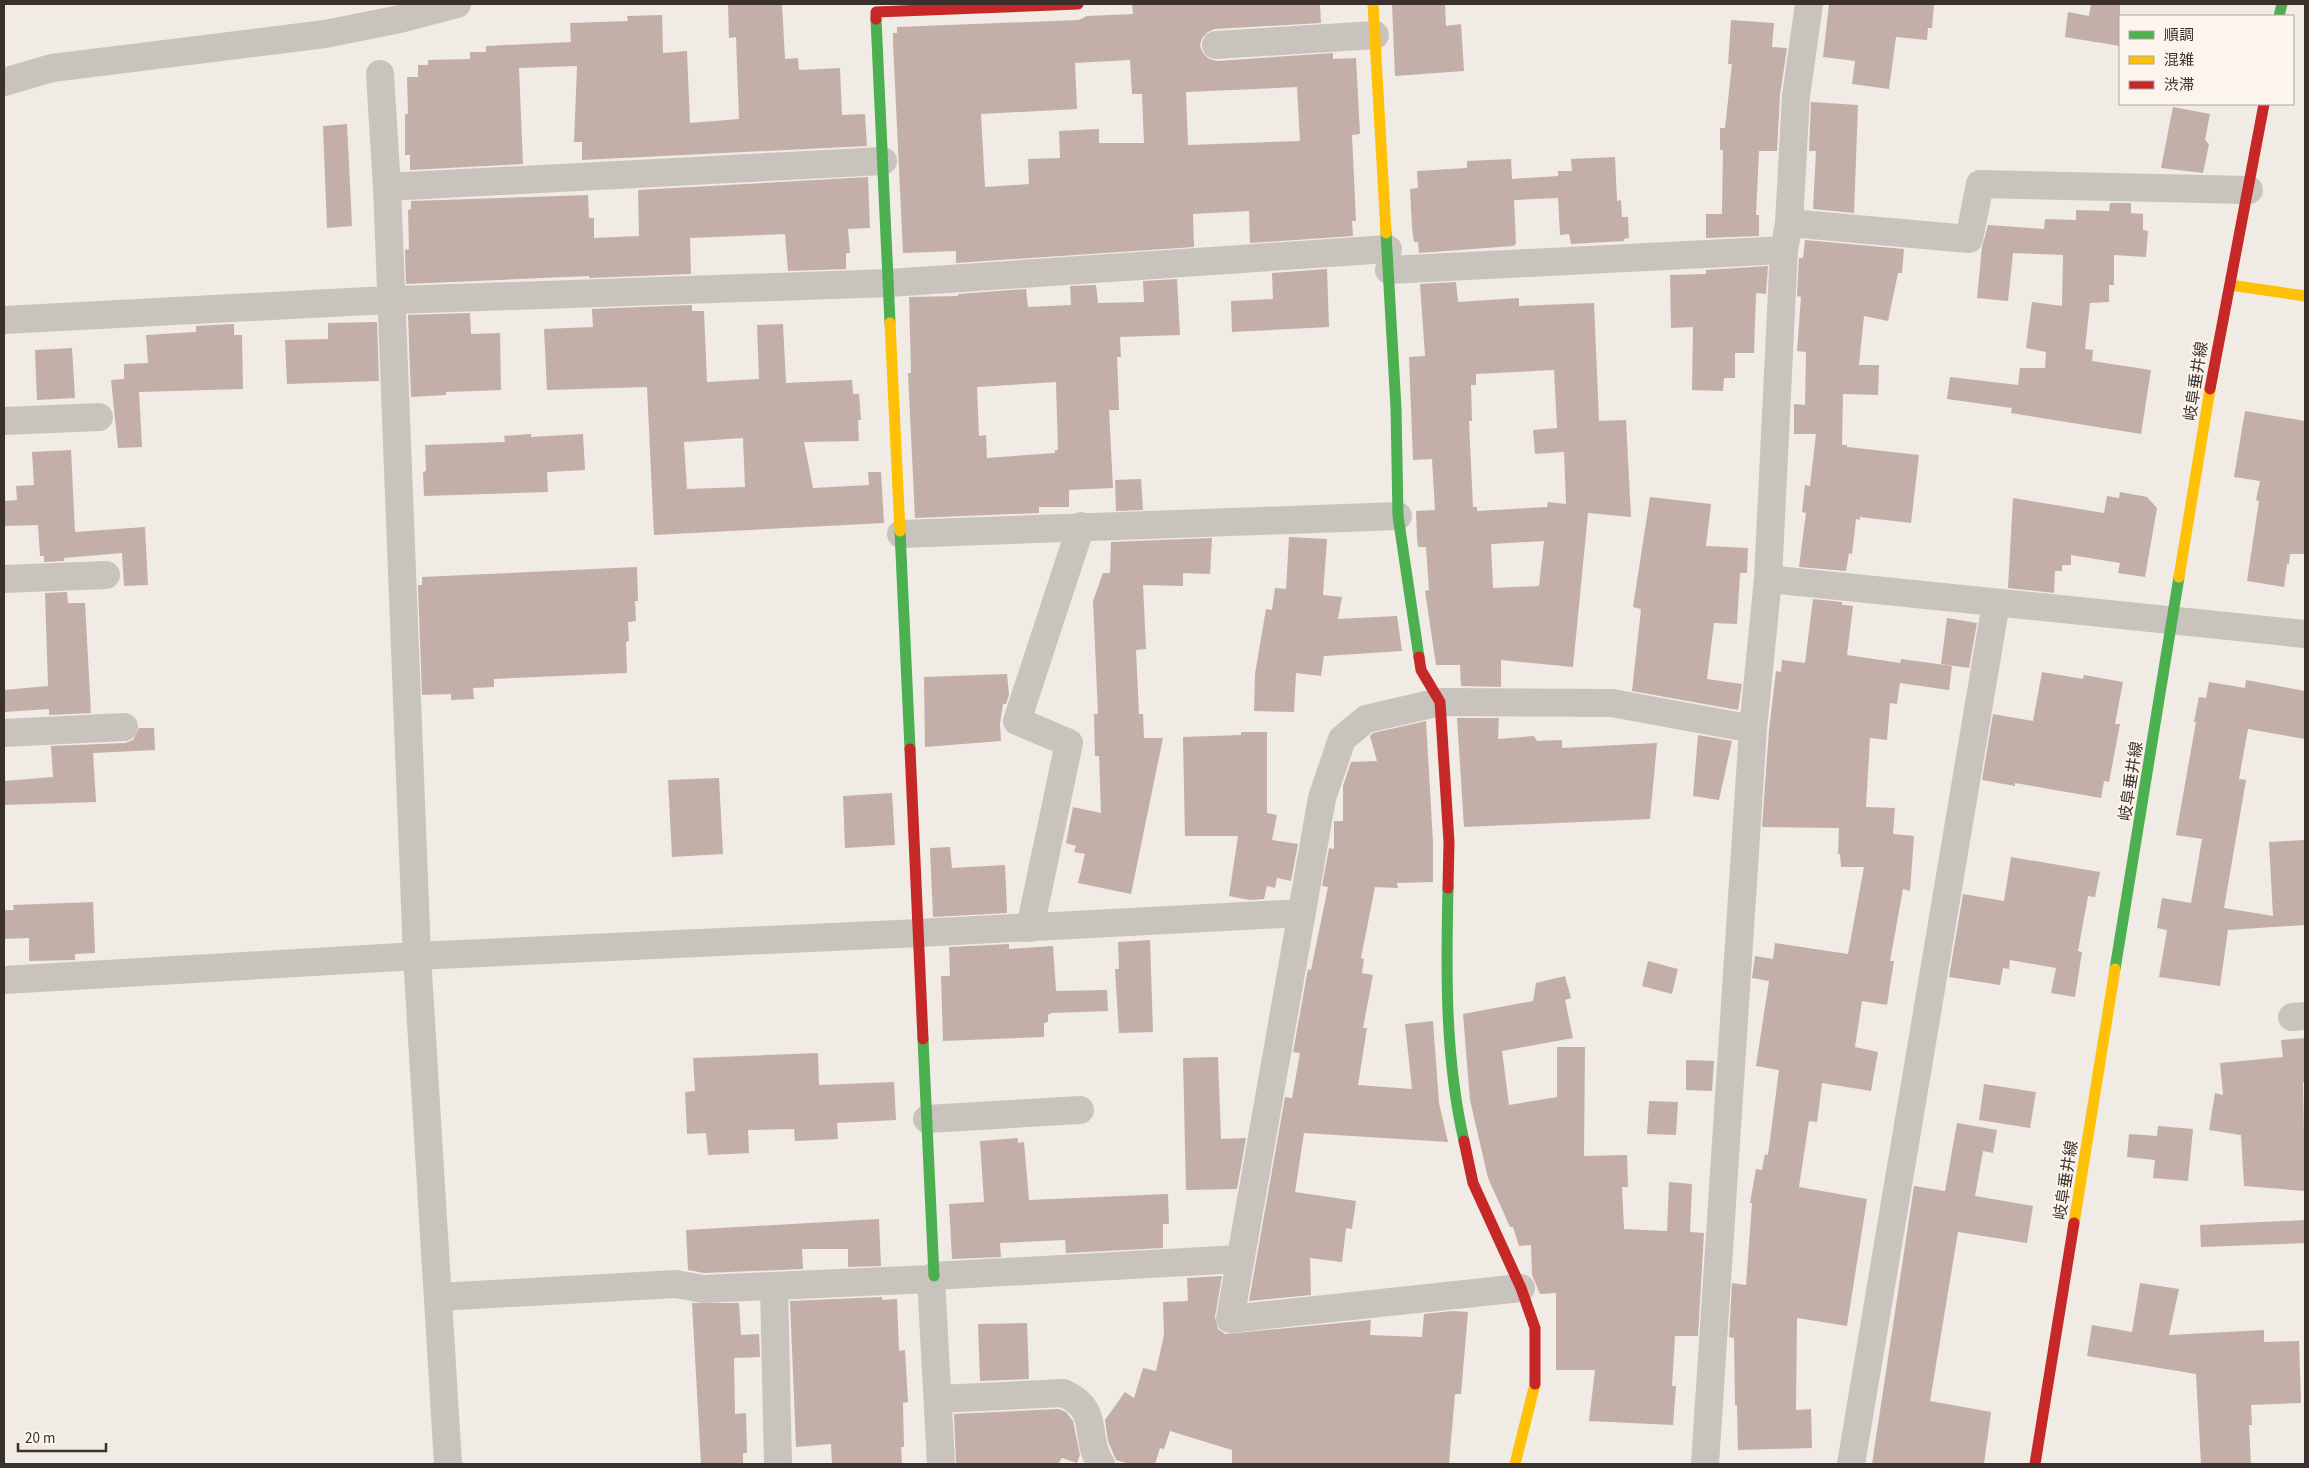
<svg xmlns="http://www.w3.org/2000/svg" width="2309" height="1468" viewBox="0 0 2309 1468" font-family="'Source Sans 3','Noto Sans JP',sans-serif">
<rect width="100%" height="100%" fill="#f0ebe5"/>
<g fill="#c3afa7" fill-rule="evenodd">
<path d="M 728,4 L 782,4 L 785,59 L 798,58 L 799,70 L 840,68 L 842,115 L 865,114 L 867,146 L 582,160 L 582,142 L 574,142 L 577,66 L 519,68 L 523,164 L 410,170 L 410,155 L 405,155 L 405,114 L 408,114 L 407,77 L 418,77 L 418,65 L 428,65 L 428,60 L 470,59 L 470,52 L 486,52 L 486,46 L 571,42 L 570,23 L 628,21 L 627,16 L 662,15 L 663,53 L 687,51 L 690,123 L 739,119 L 736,37 L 729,38 Z"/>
<path d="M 1132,4 L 1320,4 L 1321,23 L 1215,29 L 1208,32 L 1202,38 L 1200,46 L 1203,53 L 1209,59 L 1217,61 L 1333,53 L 1333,59 L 1356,58 L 1360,134 L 1352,135 L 1356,221 L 1352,221 L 1353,236 L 1250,243 L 1249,211 L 1193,214 L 1194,247 L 956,263 L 956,251 L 903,253 L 893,43 L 893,33 L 897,33 L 897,27 L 1079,20 L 1087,16 L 1133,14 ZM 1130,60 L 1132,94 L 1142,94 L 1144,143 L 1099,143 L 1099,129 L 1059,131 L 1060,158 L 1028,159 L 1029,184 L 985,187 L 981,114 L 1077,109 L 1075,63 ZM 1297,87 L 1300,141 L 1188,145 L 1186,92 Z"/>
<path d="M 1392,4 L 1445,4 L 1446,26 L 1461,24 L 1464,71 L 1395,76 Z"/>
<path d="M 1829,4 L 1934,4 L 1932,28 L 1928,28 L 1927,40 L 1896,37 L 1889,89 L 1852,84 L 1855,61 L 1823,57 Z"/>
<path d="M 2091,4 L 2120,4 L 2120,46 L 2065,37 L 2068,12 L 2089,16 Z"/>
<path d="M 1731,20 L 1774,23 L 1772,47 L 1787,48 L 1780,95 L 1777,151 L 1759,151 L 1756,215 L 1759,215 L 1759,236 L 1706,238 L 1706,214 L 1722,214 L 1723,150 L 1720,150 L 1720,128 L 1725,128 L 1732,64 L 1728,64 Z"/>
<path d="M 1811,102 L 1858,105 L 1854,213 L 1813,209 L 1816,151 L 1809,151 Z"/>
<path d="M 2173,107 L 2210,114 L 2205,140 L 2209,144 L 2203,173 L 2161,168 Z"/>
<path d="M 347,124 L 352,226 L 327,228 L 323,126 Z"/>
<path d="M 1615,157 L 1617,201 L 1621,200 L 1622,217 L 1628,217 L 1629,238 L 1624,239 L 1624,241 L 1571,244 L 1569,234 L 1560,235 L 1558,198 L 1514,200 L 1516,244 L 1513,246 L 1419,253 L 1418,242 L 1414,242 L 1412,227 L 1410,189 L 1418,188 L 1417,171 L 1467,168 L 1467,161 L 1511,159 L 1512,179 L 1558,176 L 1558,171 L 1572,171 L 1571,159 Z"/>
<path d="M 868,177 L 870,228 L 848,229 L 850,253 L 846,253 L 846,269 L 788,271 L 785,234 L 690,238 L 691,274 L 589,278 L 589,276 L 406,284 L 405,250 L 409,249 L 408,210 L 411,209 L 411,201 L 588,195 L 589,218 L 594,218 L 594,238 L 639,236 L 638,190 Z"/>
<path d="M 2110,203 L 2131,203 L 2131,213 L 2143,214 L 2143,230 L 2148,231 L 2146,257 L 2114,255 L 2114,285 L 2109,285 L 2109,302 L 2090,303 L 2085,349 L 2093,350 L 2092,361 L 2151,370 L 2141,434 L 2011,413 L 2012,408 L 1947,399 L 1950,377 L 2018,385 L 2020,368 L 2045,368 L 2046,352 L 2026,348 L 2032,302 L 2062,306 L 2063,255 L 2013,253 L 2008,301 L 1977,298 L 1982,247 L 1988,225 L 2044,229 L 2045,219 L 2076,220 L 2076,210 L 2109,211 Z"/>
<path d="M 1805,240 L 1904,249 L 1902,273 L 1898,273 L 1888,321 L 1864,316 L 1859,365 L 1879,365 L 1878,395 L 1843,394 L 1842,445 L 1847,445 L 1847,447 L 1919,455 L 1911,523 L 1860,517 L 1860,520 L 1856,519 L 1852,554 L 1849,553 L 1846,571 L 1799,567 L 1806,513 L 1802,512 L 1805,485 L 1810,486 L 1816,434 L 1794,434 L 1794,404 L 1805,405 L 1806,352 L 1797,351 L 1801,297 L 1797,296 L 1799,258 L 1803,258 Z"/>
<path d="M 1768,266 L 1766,294 L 1756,293 L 1754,353 L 1735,353 L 1735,378 L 1724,378 L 1723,391 L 1692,390 L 1693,327 L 1671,328 L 1670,275 L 1706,274 L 1706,270 Z"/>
<path d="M 1327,269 L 1329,327 L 1232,332 L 1231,301 L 1273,299 L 1272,273 Z"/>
<path d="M 1177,279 L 1180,335 L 1120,337 L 1121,357 L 1117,357 L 1119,410 L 1109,410 L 1113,488 L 1069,490 L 1069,507 L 1039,507 L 1039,513 L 915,518 L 908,373 L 911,373 L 909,297 L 958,296 L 958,294 L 1026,289 L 1028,307 L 1071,305 L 1070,286 L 1096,285 L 1098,303 L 1144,302 L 1143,281 ZM 1056,382 L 1058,450 L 1055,450 L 1055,453 L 987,458 L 986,435 L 979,436 L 977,387 Z"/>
<path d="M 1456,282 L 1458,302 L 1519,298 L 1519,306 L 1594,303 L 1599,421 L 1626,420 L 1631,517 L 1588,513 L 1573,667 L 1501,660 L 1501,687 L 1461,686 L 1460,665 L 1436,665 L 1425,591 L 1429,590 L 1426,547 L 1418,547 L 1417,538 L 1416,511 L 1435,510 L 1432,459 L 1413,460 L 1409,357 L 1425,356 L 1420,284 ZM 1554,370 L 1557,428 L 1533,430 L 1535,454 L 1564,452 L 1566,504 L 1548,502 L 1547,507 L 1477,511 L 1477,507 L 1473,507 L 1469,421 L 1472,421 L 1471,385 L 1476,385 L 1476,374 ZM 1544,541 L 1539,586 L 1493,588 L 1491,544 Z"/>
<path d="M 692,305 L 692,311 L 704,311 L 707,382 L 759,379 L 757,325 L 783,324 L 786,383 L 852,380 L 853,394 L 859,394 L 861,420 L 858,420 L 859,441 L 804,442 L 813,488 L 869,485 L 868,472 L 881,472 L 884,523 L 654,535 L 647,387 L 547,390 L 544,329 L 593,327 L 592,309 ZM 743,438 L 745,487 L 687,489 L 684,442 Z"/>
<path d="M 470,313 L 471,334 L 500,333 L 501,390 L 446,392 L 446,395 L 411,397 L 408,315 Z"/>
<path d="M 377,322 L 379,381 L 287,384 L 285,340 L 328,339 L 328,323 Z"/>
<path d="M 234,324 L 234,335 L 242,335 L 243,389 L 139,392 L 142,447 L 118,448 L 111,380 L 124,379 L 124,364 L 148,363 L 146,335 L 196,332 L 196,326 Z"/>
<path d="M 72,348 L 75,398 L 37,400 L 35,350 Z"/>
<path d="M 2245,411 L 2305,421 L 2305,554 L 2290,554 L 2289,564 L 2287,564 L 2284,587 L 2247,581 L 2259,501 L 2256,500 L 2260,481 L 2234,477 Z"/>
<path d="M 531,434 L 531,437 L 583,434 L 585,470 L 547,472 L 548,492 L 424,496 L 423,472 L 426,471 L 425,445 L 505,442 L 504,436 Z"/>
<path d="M 71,450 L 75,532 L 145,527 L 148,585 L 124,586 L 122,553 L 64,558 L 64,561 L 44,562 L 44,556 L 40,556 L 38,525 L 4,526 L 4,501 L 17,500 L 16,486 L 34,485 L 32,452 Z"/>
<path d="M 1141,479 L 1143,510 L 1116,511 L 1115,480 Z"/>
<path d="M 2120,492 L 2147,497 L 2157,508 L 2145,577 L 2118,573 L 2120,563 L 2071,555 L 2071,565 L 2062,565 L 2062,571 L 2055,571 L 2054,593 L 2008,588 L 2013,498 L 2104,513 L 2107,496 L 2119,498 Z"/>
<path d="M 1650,497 L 1711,504 L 1706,546 L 1748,548 L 1747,573 L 1740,573 L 1737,624 L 1714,623 L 1707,679 L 1742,684 L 1738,710 L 1632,691 L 1641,609 L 1633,607 Z"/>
<path d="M 1289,537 L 1327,539 L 1323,595 L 1342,597 L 1338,619 L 1397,616 L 1402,651 L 1324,656 L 1321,676 L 1296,673 L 1294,712 L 1254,711 L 1255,674 L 1266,609 L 1272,610 L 1275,588 L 1286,589 Z"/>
<path d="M 1212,538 L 1210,574 L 1183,573 L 1183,586 L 1143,585 L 1146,649 L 1136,650 L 1139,714 L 1143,714 L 1144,738 L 1163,738 L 1131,894 L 1078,883 L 1085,854 L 1074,852 L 1076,846 L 1066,843 L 1073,807 L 1101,813 L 1099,756 L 1095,756 L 1094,714 L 1098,714 L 1093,601 L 1103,573 L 1110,573 L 1111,542 Z"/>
<path d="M 637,567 L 638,601 L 635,601 L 636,621 L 628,622 L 629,641 L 626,642 L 627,673 L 494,679 L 494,687 L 473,688 L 474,699 L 451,700 L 451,694 L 422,695 L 418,585 L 422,585 L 422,577 Z"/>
<path d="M 67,592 L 68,603 L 85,603 L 91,713 L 49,715 L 49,709 L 4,712 L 4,690 L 48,686 L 45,593 Z"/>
<path d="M 1813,599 L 1842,602 L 1842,605 L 1853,606 L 1847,655 L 1900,663 L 1901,659 L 1952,666 L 1949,690 L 1900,683 L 1897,704 L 1890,703 L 1887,740 L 1870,738 L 1866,807 L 1895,808 L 1893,834 L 1914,836 L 1910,891 L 1903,889 L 1890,961 L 1894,961 L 1887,1005 L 1862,1001 L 1855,1047 L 1878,1052 L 1871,1091 L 1822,1083 L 1817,1122 L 1809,1121 L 1799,1187 L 1867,1199 L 1847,1326 L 1797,1318 L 1796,1410 L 1811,1409 L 1812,1448 L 1738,1450 L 1737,1405 L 1735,1405 L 1734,1338 L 1729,1337 L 1732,1283 L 1746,1285 L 1752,1203 L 1750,1203 L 1756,1169 L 1762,1170 L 1765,1154 L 1768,1155 L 1779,1070 L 1756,1066 L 1769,981 L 1752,978 L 1755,956 L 1773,959 L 1775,943 L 1848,954 L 1864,867 L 1841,867 L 1840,854 L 1838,854 L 1839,828 L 1762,827 L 1769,730 L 1776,671 L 1781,672 L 1782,660 L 1805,663 Z"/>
<path d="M 1947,618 L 1977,623 L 1969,668 L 1941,664 Z"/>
<path d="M 2042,672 L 2083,679 L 2084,675 L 2123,682 L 2115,724 L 2120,724 L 2109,782 L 2104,781 L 2101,798 L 2015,783 L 2015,786 L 1982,780 L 1993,714 L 2033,721 Z"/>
<path d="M 1007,674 L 1009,695 L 1006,704 L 1003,704 L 1000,724 L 1001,741 L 925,747 L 924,677 Z"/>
<path d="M 2246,680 L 2305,691 L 2305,739 L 2248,729 L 2239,779 L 2246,780 L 2224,908 L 2273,916 L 2269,842 L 2305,840 L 2305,925 L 2228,930 L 2220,986 L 2159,977 L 2167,930 L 2157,928 L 2162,898 L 2191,903 L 2202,839 L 2176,835 L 2196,722 L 2194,722 L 2199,697 L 2206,698 L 2209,682 L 2245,688 Z"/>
<path d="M 1457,718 L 1499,718 L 1498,739 L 1534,736 L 1537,741 L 1562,740 L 1562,748 L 1657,743 L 1650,819 L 1464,827 Z"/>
<path d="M 1426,721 L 1433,842 L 1433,882 L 1397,883 L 1398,888 L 1375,887 L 1361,958 L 1364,959 L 1362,973 L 1373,975 L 1363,1028 L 1367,1028 L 1358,1085 L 1412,1089 L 1405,1024 L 1433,1021 L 1439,1103 L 1448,1142 L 1304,1133 L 1295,1192 L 1356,1201 L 1352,1229 L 1346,1228 L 1342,1262 L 1310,1258 L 1311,1295 L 1249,1301 L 1285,1097 L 1292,1098 L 1300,1053 L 1293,1052 L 1306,980 L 1308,969 L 1311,970 L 1328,887 L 1322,886 L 1329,848 L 1334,849 L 1334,821 L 1343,821 L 1343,786 L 1351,762 L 1377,761 L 1370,736 L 1373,733 Z"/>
<path d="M 139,728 L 154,728 L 155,750 L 93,753 L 96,802 L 4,805 L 4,781 L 53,777 L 51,746 L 125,743 L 133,740 Z"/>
<path d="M 1241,732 L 1267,732 L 1267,813 L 1277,815 L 1272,840 L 1298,844 L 1291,881 L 1277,878 L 1275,888 L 1267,886 L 1264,899 L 1250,900 L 1229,896 L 1238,836 L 1185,836 L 1183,737 L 1241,735 Z"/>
<path d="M 1698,735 L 1732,741 L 1719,800 L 1693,796 Z"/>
<path d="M 719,778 L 723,854 L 672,857 L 668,780 Z"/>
<path d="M 892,793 L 895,845 L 845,848 L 843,796 Z"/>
<path d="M 950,847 L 952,868 L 1005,865 L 1007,913 L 933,917 L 930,848 Z"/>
<path d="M 2011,857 L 2100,872 L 2095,897 L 2088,896 L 2078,951 L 2082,952 L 2075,997 L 2051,993 L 2056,968 L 2010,960 L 2009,969 L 2003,968 L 2000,985 L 1949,977 L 1963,894 L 2004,901 Z"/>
<path d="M 93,902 L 95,953 L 75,954 L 75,960 L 29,961 L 29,938 L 4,939 L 4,910 L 14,910 L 13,905 Z"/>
<path d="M 1150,940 L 1153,1032 L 1119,1033 L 1115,969 L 1119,969 L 1118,942 Z"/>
<path d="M 1009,944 L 1009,949 L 1053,946 L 1056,991 L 1107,990 L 1108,1011 L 1051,1013 L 1048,1015 L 1048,1022 L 1044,1023 L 1044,1037 L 943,1041 L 941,976 L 950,976 L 949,947 Z"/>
<path d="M 1648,961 L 1678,969 L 1672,994 L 1642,986 Z"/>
<path d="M 1565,976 L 1571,998 L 1565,1000 L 1573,1038 L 1502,1051 L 1509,1105 L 1557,1097 L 1557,1047 L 1585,1047 L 1584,1156 L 1627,1155 L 1628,1187 L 1622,1187 L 1624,1229 L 1667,1231 L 1669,1182 L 1692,1184 L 1690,1232 L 1704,1233 L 1698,1336 L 1675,1336 L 1672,1386 L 1676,1386 L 1673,1425 L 1589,1421 L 1595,1370 L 1556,1370 L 1556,1293 L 1540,1294 L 1532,1275 L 1531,1245 L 1519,1246 L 1513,1227 L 1510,1227 L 1488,1178 L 1470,1100 L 1463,1014 L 1533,1001 L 1536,983 Z"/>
<path d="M 2305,1038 L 2305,1082 L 2303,1082 L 2305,1191 L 2244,1186 L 2241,1135 L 2209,1130 L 2215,1093 L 2223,1095 L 2220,1063 L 2283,1057 L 2281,1040 Z"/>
<path d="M 818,1053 L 819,1085 L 894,1082 L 896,1120 L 837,1123 L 838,1139 L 795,1141 L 794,1129 L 748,1130 L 749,1153 L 708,1155 L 706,1133 L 687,1134 L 685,1092 L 695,1091 L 693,1058 Z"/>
<path d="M 1218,1057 L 1221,1139 L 1246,1138 L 1237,1189 L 1186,1190 L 1183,1058 Z"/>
<path d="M 1686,1060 L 1714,1061 L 1712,1091 L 1686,1090 Z"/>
<path d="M 1984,1084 L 2036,1092 L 2030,1128 L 1979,1120 Z"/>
<path d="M 1649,1101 L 1678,1102 L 1676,1135 L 1647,1134 Z"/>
<path d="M 1957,1123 L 1997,1130 L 1993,1153 L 1983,1151 L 1975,1196 L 2033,1206 L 2027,1243 L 1958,1232 L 1930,1401 L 1991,1412 L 1984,1464 L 1872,1464 L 1914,1186 L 1945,1191 Z"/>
<path d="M 2158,1126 L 2193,1129 L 2188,1181 L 2153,1178 L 2155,1160 L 2127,1157 L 2129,1134 L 2157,1136 Z"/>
<path d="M 1018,1138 L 1018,1143 L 1024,1142 L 1029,1200 L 1168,1194 L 1169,1224 L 1163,1224 L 1163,1248 L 1066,1253 L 1065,1240 L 1000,1243 L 1001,1257 L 952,1259 L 949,1204 L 984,1202 L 980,1141 Z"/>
<path d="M 879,1219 L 881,1266 L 848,1267 L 848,1249 L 802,1249 L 803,1269 L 704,1273 L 688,1270 L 686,1230 Z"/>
<path d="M 2305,1220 L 2305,1243 L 2201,1247 L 2200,1225 Z"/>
<path d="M 1222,1276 L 1215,1317 L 1218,1329 L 1225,1334 L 1371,1320 L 1370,1335 L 1422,1337 L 1424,1314 L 1452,1311 L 1468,1312 L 1461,1394 L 1455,1394 L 1449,1464 L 1232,1464 L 1232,1450 L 1170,1431 L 1164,1449 L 1160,1448 L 1155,1464 L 1130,1464 L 1116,1460 L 1108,1441 L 1105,1420 L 1125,1392 L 1134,1398 L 1143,1368 L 1156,1371 L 1164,1335 L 1163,1302 L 1188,1301 L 1187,1278 Z"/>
<path d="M 2140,1283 L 2179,1289 L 2169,1335 L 2264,1330 L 2264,1342 L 2299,1341 L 2301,1403 L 2251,1405 L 2252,1425 L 2249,1425 L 2251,1464 L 2201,1464 L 2196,1374 L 2087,1356 L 2092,1325 L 2132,1332 Z"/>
<path d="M 882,1297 L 882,1300 L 897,1299 L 899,1351 L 905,1350 L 908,1402 L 903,1403 L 904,1447 L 901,1447 L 902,1464 L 832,1464 L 831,1444 L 796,1447 L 790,1301 Z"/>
<path d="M 692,1303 L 739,1303 L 741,1335 L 759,1334 L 760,1357 L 734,1358 L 735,1414 L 746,1413 L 747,1453 L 743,1453 L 743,1464 L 701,1464 Z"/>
<path d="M 1027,1323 L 1029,1379 L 980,1381 L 978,1324 Z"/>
<path d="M 1059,1409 L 1066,1412 L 1073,1421 L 1080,1455 L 1077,1463 L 1062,1458 L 1058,1464 L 956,1464 L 954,1414 Z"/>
</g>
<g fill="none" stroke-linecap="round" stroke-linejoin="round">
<g stroke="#c9c3be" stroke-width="28">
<path d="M 1216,45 L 1375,35"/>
<path d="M 380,74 L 387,187 L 417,956 L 448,1464"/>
<path d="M 4,82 L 52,68 L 325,34 L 400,19 L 457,4"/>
<path d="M 387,187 L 883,161"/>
<path d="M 1789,223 L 1969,239 L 1980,184 L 2249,190"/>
<path d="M 1389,270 L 1784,250"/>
<path d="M 4,320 L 368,301 L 889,283 L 1388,249"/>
<path d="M 4,421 L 99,417"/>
<path d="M 901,534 L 1398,516"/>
<path d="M 4,579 L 106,575"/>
<path d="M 1768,579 L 2305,634"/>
<path d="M 4,733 L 124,727"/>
<path d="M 1030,928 L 1069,743 L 1017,721 L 1081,526"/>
<path d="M 4,980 L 417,956 L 919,933 L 1302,913"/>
<path d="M 2292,1017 L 2305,1016"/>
<path d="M 927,1119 L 1080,1110"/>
<path d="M 931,1279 L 941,1464"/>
<path d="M 774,1286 L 778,1464"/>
<path d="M 1521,1288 L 1230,1319 L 1322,798 L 1342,739 L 1366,719 L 1440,702 L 1612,703 L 1753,729"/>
<path d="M 438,1297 L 676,1284 L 703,1289 L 931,1279 L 934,1276 L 1239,1259"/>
<path d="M 938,1399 L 1063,1393 C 1102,1409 1083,1438 1101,1464"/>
<path d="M 1705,1464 L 1753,729 L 1768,579 L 1784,250 L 1789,223 L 1796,96 L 1809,4"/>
<path d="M 1851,1464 L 1996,603"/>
</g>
<g stroke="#4caf50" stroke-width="11">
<path d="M 2279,16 L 2282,4"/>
<path d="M 876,19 L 890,323"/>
<path d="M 1386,233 L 1396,408 L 1398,516 L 1419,657"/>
<path d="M 900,531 L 910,749"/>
<path d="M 1448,888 C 1446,973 1445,1058 1464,1141"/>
<path d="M 2115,969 L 2179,577"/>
<path d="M 923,1039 L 934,1276"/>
</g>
<g stroke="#ffc107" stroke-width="11">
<path d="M 1373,4 L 1386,233"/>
<path d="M 2230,285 L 2305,296"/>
<path d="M 890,323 L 900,531"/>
<path d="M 2179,577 L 2210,389"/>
<path d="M 2074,1223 L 2115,969"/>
<path d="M 1515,1464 L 1535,1384"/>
</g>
<g stroke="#c62828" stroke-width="11">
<path d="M 876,19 L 876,12 L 1078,4"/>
<path d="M 2210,389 L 2264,104"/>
<path d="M 1419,657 L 1421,670 L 1440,702 L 1449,842 L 1448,888"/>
<path d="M 910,749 L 923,1039"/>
<path d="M 1464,1141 L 1473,1183 L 1521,1288 L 1535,1328 L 1535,1384"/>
<path d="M 2035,1464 L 2074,1223"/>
</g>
</g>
<g text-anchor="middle" stroke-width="4" stroke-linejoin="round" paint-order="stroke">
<g font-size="16" fill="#3b302b" stroke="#fbf5ee">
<text transform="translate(2195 381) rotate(-81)" y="6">岐阜垂井線</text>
<text transform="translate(2130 781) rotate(-81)" y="6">岐阜垂井線</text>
<text transform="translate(2065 1180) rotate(-81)" y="6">岐阜垂井線</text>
</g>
</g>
<rect width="2309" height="1468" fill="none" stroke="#3b302b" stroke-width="10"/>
<rect x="2119" y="15" width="175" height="90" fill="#fbf5ee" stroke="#aea6a0"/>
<rect x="2129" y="31" width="25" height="8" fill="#4caf50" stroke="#aea6a0"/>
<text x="2164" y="40" font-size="15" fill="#3b302b">順調</text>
<rect x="2129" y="56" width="25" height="8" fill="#ffc107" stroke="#aea6a0"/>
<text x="2164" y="65" font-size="15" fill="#3b302b">混雑</text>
<rect x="2129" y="81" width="25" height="8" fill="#c62828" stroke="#aea6a0"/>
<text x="2164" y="90" font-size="15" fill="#3b302b">渋滞</text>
<path d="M18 1443v8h88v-8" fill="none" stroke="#3b302b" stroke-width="2.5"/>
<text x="25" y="1443" font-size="15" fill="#3b302b" stroke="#fbf5ee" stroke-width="4" paint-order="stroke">20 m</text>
</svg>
